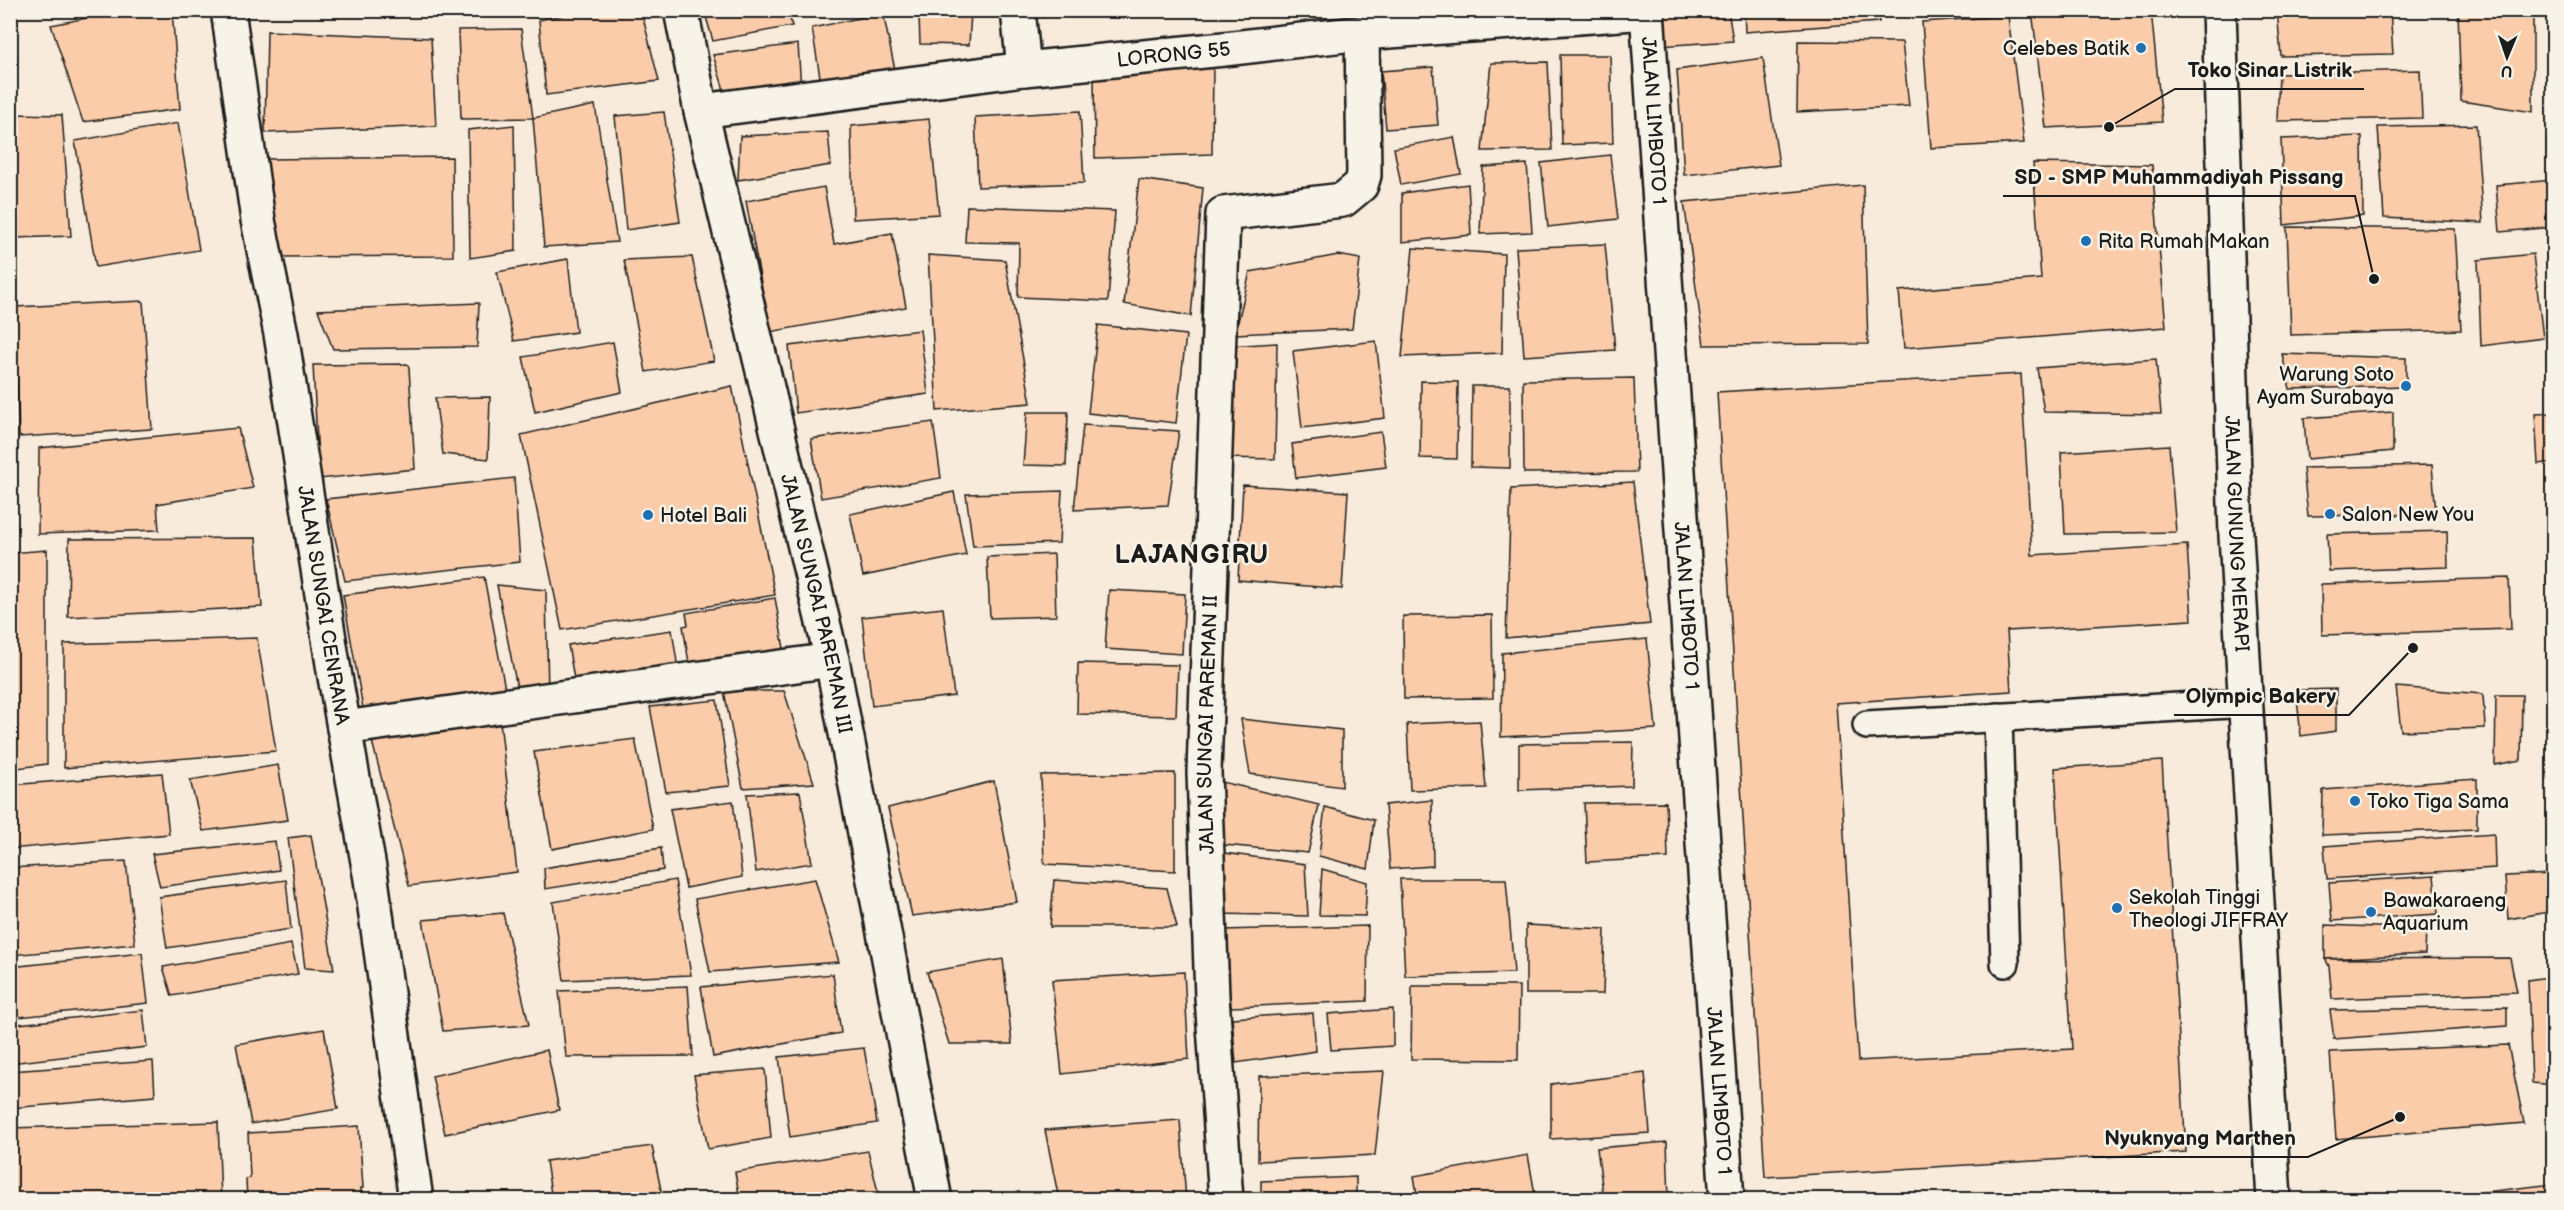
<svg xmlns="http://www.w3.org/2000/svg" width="2564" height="1210" viewBox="0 0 2564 1210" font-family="'Balsamiq Sans',sans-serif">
<rect width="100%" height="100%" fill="#f8ebdb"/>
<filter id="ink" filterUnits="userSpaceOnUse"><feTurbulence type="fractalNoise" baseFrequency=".0167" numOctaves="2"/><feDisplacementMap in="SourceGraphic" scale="12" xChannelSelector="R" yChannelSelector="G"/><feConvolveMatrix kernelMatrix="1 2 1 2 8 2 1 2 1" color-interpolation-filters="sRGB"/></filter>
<g filter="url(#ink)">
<g fill="#fbcca9" stroke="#1c1c1c" stroke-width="1.5">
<path d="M 128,10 L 172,10 L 180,109 L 83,122 L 51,25 Z"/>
<path d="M 245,10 L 493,10 L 493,13 L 245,12 Z"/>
<path d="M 588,10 L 641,10 L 659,81 L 546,95 L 539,20 Z"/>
<path d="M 704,10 L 788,10 L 792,26 L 713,41 Z"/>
<path d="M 1658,10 L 1728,10 L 1733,41 L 1658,46 Z"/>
<path d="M 1744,10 L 1878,10 L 1879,22 L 1745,32 Z"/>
<path d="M 2032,10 L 2151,10 L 2162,122 L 2046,128 Z"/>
<path d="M 2277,10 L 2390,10 L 2393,54 L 2281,56 Z"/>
<path d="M 2458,10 L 2533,10 L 2533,112 L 2461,101 Z"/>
<path d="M 971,12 L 969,45 L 920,44 L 919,15 Z"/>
<path d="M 883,13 L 895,70 L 821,83 L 812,28 Z"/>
<path d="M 2008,16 L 2024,143 L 1931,148 L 1922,22 Z"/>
<path d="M 521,29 L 533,118 L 461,119 L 458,30 Z"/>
<path d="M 267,31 L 431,38 L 436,126 L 265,133 Z"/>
<path d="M 1798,41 L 1902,42 L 1909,106 L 1797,112 Z"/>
<path d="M 798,44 L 801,89 L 727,99 L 713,55 Z"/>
<path d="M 1560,55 L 1610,55 L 1613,143 L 1562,145 Z"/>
<path d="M 1763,58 L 1779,165 L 1684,175 L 1677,70 Z"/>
<path d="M 1548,62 L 1552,150 L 1482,151 L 1491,63 Z"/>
<path d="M 1213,64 L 1212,154 L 1095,158 L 1094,77 Z"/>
<path d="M 1433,67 L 1438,125 L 1386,129 L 1381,71 Z"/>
<path d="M 2420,70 L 2422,118 L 2277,121 L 2279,74 Z"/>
<path d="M 595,105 L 617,242 L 544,247 L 533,118 Z"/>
<path d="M 1080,111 L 1084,183 L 978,187 L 975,117 Z"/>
<path d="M 664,112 L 680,222 L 626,230 L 615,116 Z"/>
<path d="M 11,114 L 62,115 L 71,236 L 15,238 Z"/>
<path d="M 929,119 L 939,214 L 853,219 L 851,126 Z"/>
<path d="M 178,123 L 199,250 L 96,267 L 75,141 Z"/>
<path d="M 514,125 L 516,251 L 470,258 L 468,130 Z"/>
<path d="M 2476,125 L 2483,223 L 2384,218 L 2378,127 Z"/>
<path d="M 828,132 L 831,165 L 738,180 L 740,136 Z"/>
<path d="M 2362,136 L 2363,216 L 2284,225 L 2281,139 Z"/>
<path d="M 1454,137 L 1461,174 L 1401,185 L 1394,148 Z"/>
<path d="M 1610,155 L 1618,219 L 1548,227 L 1541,163 Z"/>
<path d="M 452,157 L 453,256 L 280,257 L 267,159 Z"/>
<path d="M 2033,163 L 2152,165 L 2166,327 L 1904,348 L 1899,291 L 2041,279 Z"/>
<path d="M 1527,164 L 1532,232 L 1480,234 L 1483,167 Z"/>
<path d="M 1139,179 L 1203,188 L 1191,316 L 1124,304 Z"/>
<path d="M 2554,180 L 2554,227 L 2500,232 L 2496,185 Z"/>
<path d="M 1468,184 L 1471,235 L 1402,242 L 1402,193 Z"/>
<path d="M 1863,185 L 1868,344 L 1704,345 L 1684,202 Z"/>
<path d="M 824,187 L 834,244 L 892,233 L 906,307 L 770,332 L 746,201 Z"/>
<path d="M 967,206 L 1115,211 L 1108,301 L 1018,297 L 1019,243 L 965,242 Z"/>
<path d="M 2287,227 L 2455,229 L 2461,330 L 2291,335 Z"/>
<path d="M 2554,243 L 2554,280 L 2548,244 Z"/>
<path d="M 1605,244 L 1615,350 L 1524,356 L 1516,248 Z"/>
<path d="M 1413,248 L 1504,254 L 1502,353 L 1402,357 Z"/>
<path d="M 2533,254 L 2543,338 L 2481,346 L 2478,260 Z"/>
<path d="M 928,255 L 1005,260 L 1031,403 L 937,411 Z"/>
<path d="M 1338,255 L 1360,259 L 1352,329 L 1235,334 L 1250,272 Z"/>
<path d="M 692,257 L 714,361 L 646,372 L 624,260 Z"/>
<path d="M 568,259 L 576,332 L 514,341 L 497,272 Z"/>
<path d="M 143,301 L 152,429 L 19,437 L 14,307 Z"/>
<path d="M 479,303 L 477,347 L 333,349 L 318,310 Z"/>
<path d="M 1098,325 L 1186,335 L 1176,423 L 1088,413 Z"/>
<path d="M 920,330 L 928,394 L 796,413 L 789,346 Z"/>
<path d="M 1376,341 L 1385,418 L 1302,428 L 1293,351 Z"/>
<path d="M 613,342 L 622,392 L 535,412 L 523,357 Z"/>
<path d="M 1277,343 L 1275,459 L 1223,458 L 1227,346 Z"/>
<path d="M 2282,354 L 2406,358 L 2406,386 L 2290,389 Z"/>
<path d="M 2156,359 L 2161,414 L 2044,412 L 2037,368 Z"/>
<path d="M 407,364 L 409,368 L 415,469 L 319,479 L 313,365 Z"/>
<path d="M 2021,374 L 2032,555 L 2187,545 L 2192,620 L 2007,631 L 2011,691 L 1836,703 L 1858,1061 L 2072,1049 L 2055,768 L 2162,761 L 2186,1152 L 1765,1177 L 1717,392 Z"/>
<path d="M 1634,378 L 1637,472 L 1524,473 L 1523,380 Z"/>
<path d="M 1421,381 L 1458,382 L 1457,459 L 1420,458 Z"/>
<path d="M 732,386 L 775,595 L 562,630 L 521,435 Z"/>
<path d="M 1472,386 L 1510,386 L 1510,468 L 1471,467 Z"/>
<path d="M 490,397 L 488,459 L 443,454 L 435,398 Z"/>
<path d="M 1027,412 L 1068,412 L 1066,466 L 1023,465 Z"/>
<path d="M 2393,412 L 2393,451 L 2307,459 L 2304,418 Z"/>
<path d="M 2554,413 L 2554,462 L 2538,464 L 2535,414 Z"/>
<path d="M 933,422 L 941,478 L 821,498 L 811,439 Z"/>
<path d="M 1083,425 L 1179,431 L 1168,505 L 1074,510 Z"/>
<path d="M 238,428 L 253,488 L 157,504 L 159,530 L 38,534 L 39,448 Z"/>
<path d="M 1381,432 L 1386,467 L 1296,478 L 1292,444 Z"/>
<path d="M 2169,445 L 2176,532 L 2065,534 L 2061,452 Z"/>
<path d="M 2432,465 L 2436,514 L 2308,516 L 2303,468 Z"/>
<path d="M 514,478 L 520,562 L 345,581 L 326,499 Z"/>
<path d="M 1633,482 L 1650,624 L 1506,638 L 1511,489 Z"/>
<path d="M 1243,485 L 1348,492 L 1342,589 L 1238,580 Z"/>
<path d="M 1062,491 L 1059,543 L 973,546 L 966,494 Z"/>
<path d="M 954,492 L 966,555 L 863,576 L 850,514 Z"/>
<path d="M 2447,531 L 2448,567 L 2329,571 L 2327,534 Z"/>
<path d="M 256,538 L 262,607 L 68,617 L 69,539 Z"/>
<path d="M 47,550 L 47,764 L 10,769 L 10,553 Z"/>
<path d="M 1054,554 L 1056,616 L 990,618 L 987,557 Z"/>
<path d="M 484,577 L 506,694 L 364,714 L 343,595 Z"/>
<path d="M 2509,578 L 2511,629 L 2322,635 L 2321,584 Z"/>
<path d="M 497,585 L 546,590 L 548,696 L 519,698 Z"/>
<path d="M 1109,590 L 1185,594 L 1182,654 L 1105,649 Z"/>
<path d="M 775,598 L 786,660 L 691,675 L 683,626 L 688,625 L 686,613 Z"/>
<path d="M 943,608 L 954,696 L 872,706 L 862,617 Z"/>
<path d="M 1492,615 L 1493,698 L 1404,699 L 1403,616 Z"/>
<path d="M 672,630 L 679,675 L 576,690 L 568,645 Z"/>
<path d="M 257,638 L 276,751 L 64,768 L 64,644 Z"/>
<path d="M 1647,639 L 1656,729 L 1501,737 L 1502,653 Z"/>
<path d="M 1078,663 L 1178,665 L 1176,716 L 1077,714 Z"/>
<path d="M 2396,687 L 2483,694 L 2485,728 L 2401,731 Z"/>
<path d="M 2336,689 L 2336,731 L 2301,736 L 2296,690 Z"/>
<path d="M 724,691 L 784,691 L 814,783 L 743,788 Z"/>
<path d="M 2496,695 L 2522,695 L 2521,760 L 2495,765 Z"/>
<path d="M 717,700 L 730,786 L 666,792 L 650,707 Z"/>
<path d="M 1241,719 L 1342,730 L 1342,787 L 1250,774 Z"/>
<path d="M 500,721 L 517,872 L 409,886 L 372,741 Z"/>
<path d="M 1480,721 L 1486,788 L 1410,790 L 1407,724 Z"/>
<path d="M 635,739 L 653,829 L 552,849 L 534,752 Z"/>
<path d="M 1633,742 L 1632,786 L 1519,790 L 1519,744 Z"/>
<path d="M 278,765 L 288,820 L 203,831 L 190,780 Z"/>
<path d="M 162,773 L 169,834 L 10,849 L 10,785 Z"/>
<path d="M 1175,773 L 1175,871 L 1044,864 L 1041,775 Z"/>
<path d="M 2477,779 L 2477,829 L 2322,835 L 2323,790 Z"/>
<path d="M 994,781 L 1017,902 L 912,916 L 888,808 Z"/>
<path d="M 1222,782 L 1319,805 L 1308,853 L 1214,844 Z"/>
<path d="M 800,792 L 812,863 L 756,872 L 747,794 Z"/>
<path d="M 1432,800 L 1433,866 L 1390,869 L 1385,805 Z"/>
<path d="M 733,801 L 742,877 L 686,888 L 670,809 Z"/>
<path d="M 1666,802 L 1668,858 L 1587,862 L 1584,803 Z"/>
<path d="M 1325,807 L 1374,820 L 1368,869 L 1319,856 Z"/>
<path d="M 2494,834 L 2495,868 L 2327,879 L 2324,846 Z"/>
<path d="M 311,835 L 334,970 L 305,968 L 288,838 Z"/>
<path d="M 275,841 L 279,870 L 160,887 L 152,854 Z"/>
<path d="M 661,848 L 663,870 L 545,889 L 544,868 Z"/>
<path d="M 1217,852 L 1305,864 L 1308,916 L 1219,914 Z"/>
<path d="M 126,861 L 135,944 L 10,955 L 10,868 Z"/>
<path d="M 1322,869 L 1367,882 L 1365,916 L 1319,915 Z"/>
<path d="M 2554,874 L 2554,911 L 2508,919 L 2505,876 Z"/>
<path d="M 2434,876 L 2438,914 L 2332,921 L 2329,883 Z"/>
<path d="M 815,879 L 839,962 L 710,972 L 695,899 Z"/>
<path d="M 1400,879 L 1506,879 L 1514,973 L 1405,976 Z"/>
<path d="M 286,880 L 291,929 L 167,948 L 159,897 Z"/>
<path d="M 675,880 L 691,975 L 564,980 L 553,902 Z"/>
<path d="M 1054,880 L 1167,888 L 1177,927 L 1050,927 Z"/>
<path d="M 503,913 L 529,1025 L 443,1031 L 423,920 Z"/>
<path d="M 1526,925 L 1605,929 L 1603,994 L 1526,994 Z"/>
<path d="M 2325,925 L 2426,929 L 2425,954 L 2325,959 Z"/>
<path d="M 1368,926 L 1367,1001 L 1231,1007 L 1223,930 Z"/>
<path d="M 291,944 L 298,974 L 172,996 L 163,967 Z"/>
<path d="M 142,953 L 148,1003 L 10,1018 L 10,967 Z"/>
<path d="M 2510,958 L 2517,992 L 2332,999 L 2329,966 L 2325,959 Z"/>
<path d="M 1003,959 L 1012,1044 L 949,1044 L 927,972 Z"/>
<path d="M 1184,972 L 1189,1059 L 1062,1074 L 1052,980 Z"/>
<path d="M 833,974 L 841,1033 L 713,1057 L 701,987 Z"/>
<path d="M 2554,976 L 2554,1085 L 2532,1083 L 2528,980 Z"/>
<path d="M 688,986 L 693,1056 L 566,1057 L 559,991 Z"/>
<path d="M 1412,986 L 1519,986 L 1518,1060 L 1411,1059 Z"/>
<path d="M 2507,1007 L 2507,1026 L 2334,1039 L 2330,1010 Z"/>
<path d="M 1393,1009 L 1393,1046 L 1331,1050 L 1328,1014 Z"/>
<path d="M 143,1010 L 147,1047 L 10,1063 L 10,1025 Z"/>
<path d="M 1313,1013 L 1316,1051 L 1236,1063 L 1232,1018 Z"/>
<path d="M 324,1029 L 338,1109 L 251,1124 L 236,1044 Z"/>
<path d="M 2508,1045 L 2524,1123 L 2336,1139 L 2330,1052 Z"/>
<path d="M 864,1048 L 877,1123 L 790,1137 L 779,1057 Z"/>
<path d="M 547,1050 L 559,1110 L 445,1134 L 432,1076 Z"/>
<path d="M 153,1061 L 155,1096 L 10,1108 L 10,1071 Z"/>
<path d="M 765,1069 L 771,1138 L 708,1149 L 694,1075 Z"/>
<path d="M 1384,1071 L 1375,1155 L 1258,1161 L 1259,1076 Z"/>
<path d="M 1645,1073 L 1650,1133 L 1551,1139 L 1551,1084 Z"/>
<path d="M 1180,1120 L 1186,1200 L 1059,1200 L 1045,1130 Z"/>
<path d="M 218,1122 L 221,1200 L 10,1200 L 10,1128 Z"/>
<path d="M 359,1126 L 363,1188 L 361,1188 L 361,1200 L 247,1200 L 246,1179 L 250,1178 L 248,1133 Z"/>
<path d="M 1667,1142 L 1669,1200 L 1604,1200 L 1597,1148 Z"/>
<path d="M 652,1146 L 663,1200 L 552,1200 L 546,1161 Z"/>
<path d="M 868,1151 L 880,1200 L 740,1200 L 735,1172 Z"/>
<path d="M 1528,1155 L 1536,1200 L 1418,1200 L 1414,1176 Z"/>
<path d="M 1356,1177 L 1356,1200 L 1261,1200 L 1261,1181 Z"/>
<path d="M 2554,1184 L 2554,1200 L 2433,1198 Z"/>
</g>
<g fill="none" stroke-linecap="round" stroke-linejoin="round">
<g stroke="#1c1c1c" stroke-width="32">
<g id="lane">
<path d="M 1998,717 L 2005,963"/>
<path d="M 1867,725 L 2247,703"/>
</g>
</g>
<g stroke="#1c1c1c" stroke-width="38">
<g id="street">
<path id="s1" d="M 228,10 L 258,220 L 281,334 L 335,677 L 371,879 L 416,1200"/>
<path id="s2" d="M 681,10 L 701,111 L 832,660 L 935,1200"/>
<path d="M 1018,10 L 1024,69"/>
<path id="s3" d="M 1647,10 L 1727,1200"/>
<path id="s4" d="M 2219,10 L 2236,535 L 2274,1200"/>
<path id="s5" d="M 701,111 L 1024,69 L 1224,49 L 1362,33 L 1647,12"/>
<path d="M 344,728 L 832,660"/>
<path id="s6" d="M 1226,1200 L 1212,997 L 1204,772 L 1223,214 L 1343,200 L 1361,185 L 1364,175 L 1362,33"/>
</g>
</g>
<use href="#lane" stroke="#f7f3e8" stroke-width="27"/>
<use href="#street" stroke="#f7f3e8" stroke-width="33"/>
</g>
</g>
<g fill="#1f6fb2" stroke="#f7f3e8" stroke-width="2">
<circle cx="2141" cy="48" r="6"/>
<circle cx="2086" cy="241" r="6"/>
<circle cx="2406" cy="386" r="6"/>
<circle cx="2330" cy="514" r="6"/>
<circle cx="648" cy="515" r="6"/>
<circle cx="2355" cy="801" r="6"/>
<circle cx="2117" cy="908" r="6"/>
<circle cx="2371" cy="912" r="6"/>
</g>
<g text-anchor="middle" stroke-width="5" stroke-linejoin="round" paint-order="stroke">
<g font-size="20" fill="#1c1c1c" stroke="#f7f3e8" text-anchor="start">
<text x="2129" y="55" text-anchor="end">Celebes Batik</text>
<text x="2098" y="248">Rita Rumah Makan</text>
<text x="2394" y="381" text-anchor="end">Warung Soto<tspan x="2394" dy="23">Ayam Surabaya</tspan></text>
<text x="2342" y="521">Salon New You</text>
<text x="660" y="522">Hotel Bali</text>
<text x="2367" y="808">Toko Tiga Sama</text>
<text x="2129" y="904">Sekolah Tinggi<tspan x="2129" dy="23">Theologi JIFFRAY</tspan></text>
<text x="2383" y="907">Bawakaraeng<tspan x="2383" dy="23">Aquarium</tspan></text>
</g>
<g font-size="20" fill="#1c1c1c" stroke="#f7f3e8">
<text dy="7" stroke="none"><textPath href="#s5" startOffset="476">LORONG 55</textPath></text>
<text dy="7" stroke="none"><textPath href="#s3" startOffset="111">JALAN LIMBOTO 1</textPath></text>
<text dy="7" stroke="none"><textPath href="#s4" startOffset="524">JALAN GUNUNG MERAPI</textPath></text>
<text dy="7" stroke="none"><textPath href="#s2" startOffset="609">JALAN SUNGAI PAREMAN III</textPath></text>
<text dy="7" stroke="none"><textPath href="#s1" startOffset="603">JALAN SUNGAI CENRANA</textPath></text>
<text dy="7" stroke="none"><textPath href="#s3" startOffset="597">JALAN LIMBOTO 1</textPath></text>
<text dy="7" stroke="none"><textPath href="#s6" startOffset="476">JALAN SUNGAI PAREMAN II</textPath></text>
<text dy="7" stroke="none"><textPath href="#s3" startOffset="1083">JALAN LIMBOTO 1</textPath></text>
</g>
<g font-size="26" font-weight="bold" letter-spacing="1.5" fill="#1c1c1c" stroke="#f7f3e8">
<text x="1192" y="563">LAJANGIRU</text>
</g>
</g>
<path fill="none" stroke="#1c1c1c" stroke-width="2" d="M2109 127L2175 89H2364M2374 279L2355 196H2003M2413 648L2349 715H2174M2400 1117L2308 1157H2092"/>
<g fill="#1c1c1c" stroke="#f7f3e8" stroke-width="2">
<circle cx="2109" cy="127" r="6"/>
<circle cx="2374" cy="279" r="6"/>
<circle cx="2413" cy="648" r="6"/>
<circle cx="2400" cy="1117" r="6"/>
</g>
<g font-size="21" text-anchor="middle" font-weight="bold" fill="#1c1c1c" stroke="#f7f3e8" stroke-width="5" stroke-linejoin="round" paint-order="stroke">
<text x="2270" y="77">Toko Sinar Listrik</text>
<text x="2179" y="184">SD - SMP Muhammadiyah Pissang</text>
<text x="2261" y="703">Olympic Bakery</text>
<text x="2200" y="1145">Nyuknyang Marthen</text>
</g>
<rect width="2564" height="1210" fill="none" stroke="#f7f3e8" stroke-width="36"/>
<rect x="18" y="18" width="2528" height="1174" fill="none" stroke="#1c1c1c" stroke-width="2" filter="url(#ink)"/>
<g transform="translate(2507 57) rotate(182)" stroke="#f7f3e8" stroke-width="4.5" paint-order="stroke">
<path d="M0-4.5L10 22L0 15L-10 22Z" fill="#1c1c1c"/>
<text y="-9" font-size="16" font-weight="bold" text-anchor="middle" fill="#1c1c1c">U</text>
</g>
</svg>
